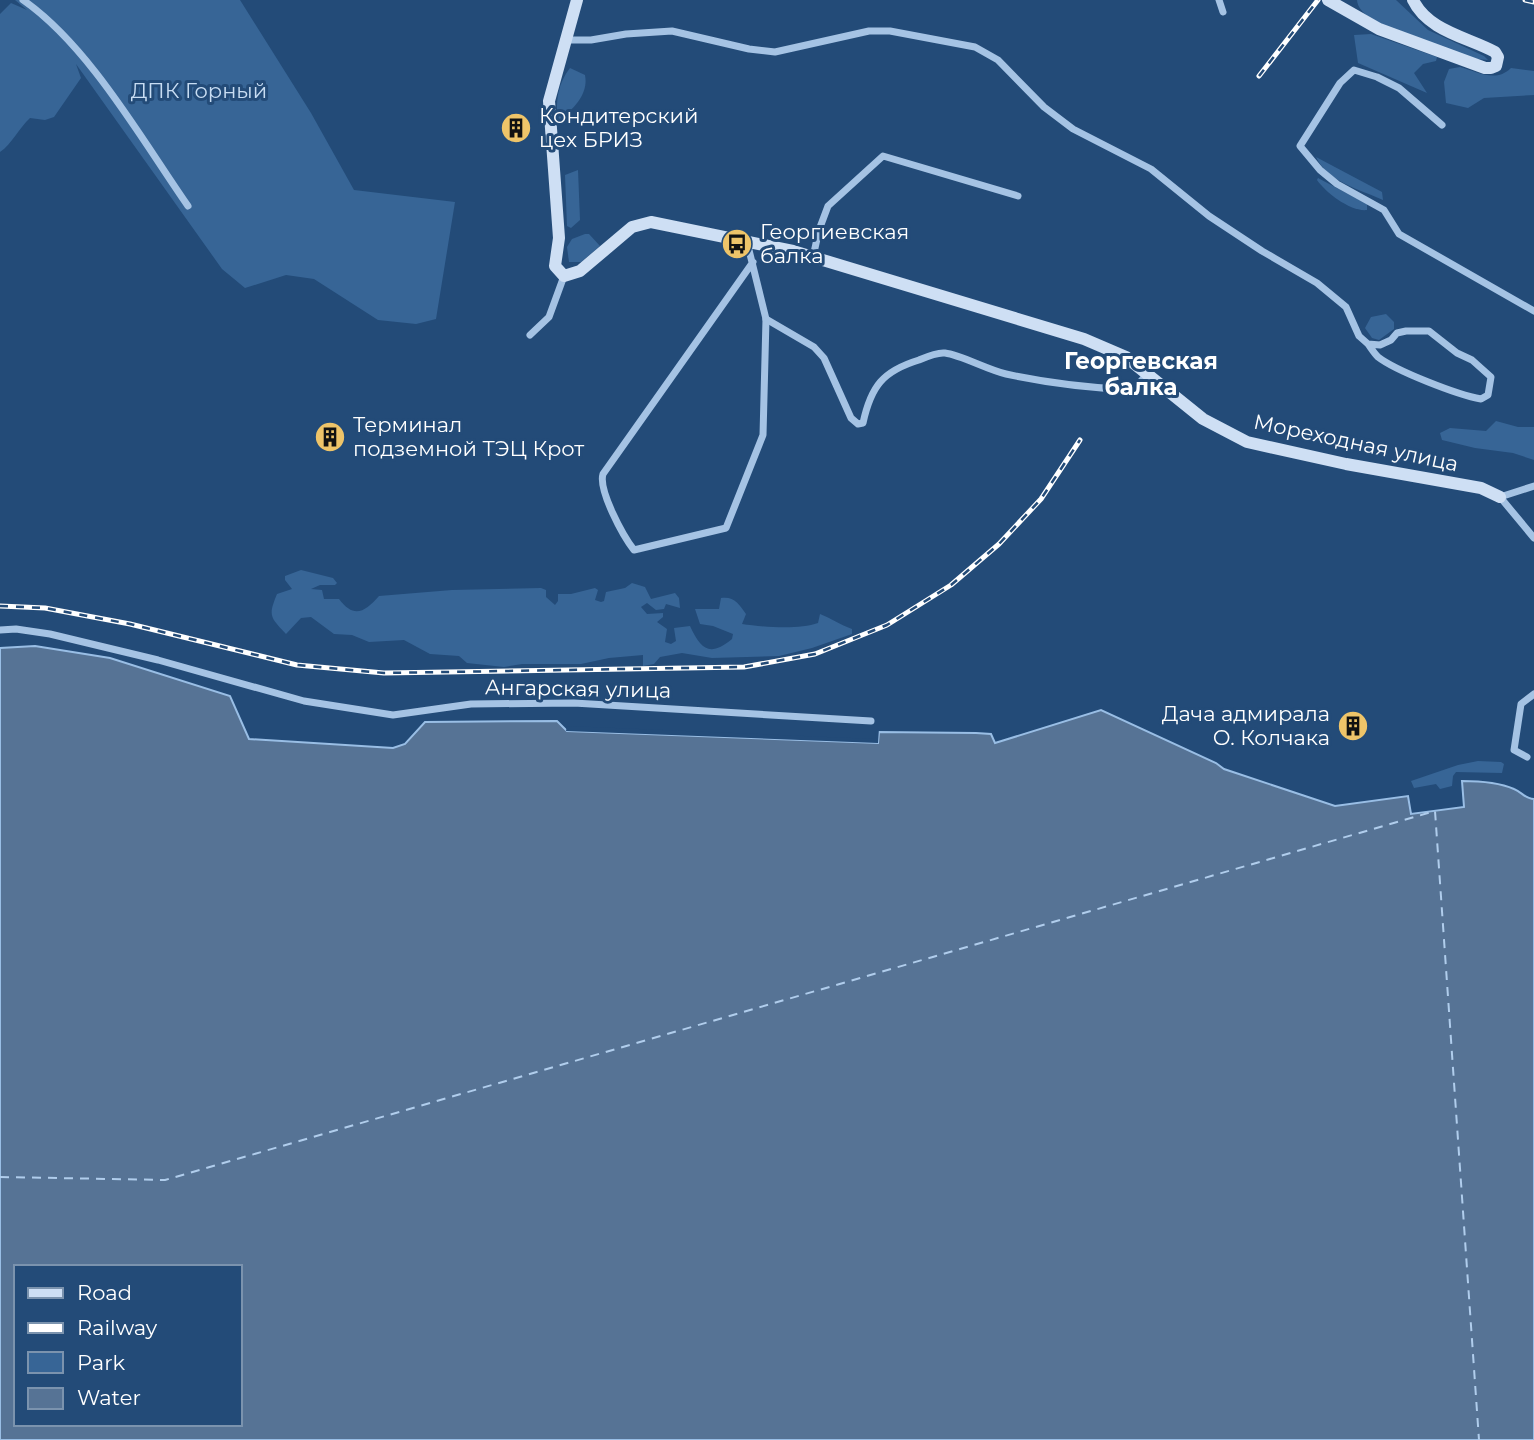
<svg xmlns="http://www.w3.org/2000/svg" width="1534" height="1440" viewBox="0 0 1534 1440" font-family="Montserrat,sans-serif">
<rect width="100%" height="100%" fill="#234b78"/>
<g fill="#376596">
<path d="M 15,0 L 240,0 L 311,113 L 354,190 L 455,202 L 436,319 L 416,324 L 378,320 L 314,279 L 286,275 L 245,288 L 222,269 L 76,64 L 81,78 L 54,117 L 45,120 L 30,118 C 19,128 12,144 0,152 L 0,14 L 11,3 L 27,10 Z"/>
<path d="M 1357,0 L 1396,0 L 1428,30 L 1484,56 L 1488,60 L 1476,59 C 1452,51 1358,28 1357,0 Z"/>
<path d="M 1371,34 L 1437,57 L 1436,61 L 1423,64 L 1414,73 L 1427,93 L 1358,63 L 1354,35 Z"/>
<path d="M 1460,67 C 1478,72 1496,83 1511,68 L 1534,71 L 1534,95 L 1484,98 L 1468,108 L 1446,103 L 1444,82 L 1449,69 Z"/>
<path d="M 570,68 L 585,75 C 589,95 572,110 558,121 C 555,102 558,83 570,68 Z"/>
<path d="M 1316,157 L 1382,192 L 1383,200 C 1359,189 1328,182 1316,157 Z"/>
<path d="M 578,170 L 580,220 L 571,228 L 567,226 L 565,175 Z"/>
<path d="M 1318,178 L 1367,204 L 1367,210 C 1351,212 1326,193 1317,180 Z"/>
<path d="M 585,234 L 589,234 L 600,246 L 581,262 L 569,262 L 567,247 L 572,239 Z"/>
<path d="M 1386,314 L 1394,322 L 1394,329 L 1379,340 L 1372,338 L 1365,328 L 1371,317 Z"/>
<path d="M 1496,421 L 1518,427 L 1534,427 L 1534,460 L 1513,453 L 1475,448 L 1442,440 L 1440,433 L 1450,428 L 1486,431 Z"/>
<path d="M 301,570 L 333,578 L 337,583 L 335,585 L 320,585 L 311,589 L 322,590 L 324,599 L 339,599 C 354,619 365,612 379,596 L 452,590 L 541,588 L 546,590 L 546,597 L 555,605 L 558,601 L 558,594 L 571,594 L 595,588 L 598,590 L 595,600 L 601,602 L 604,601 L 606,592 L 625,588 L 632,583 L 645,587 L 651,599 L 675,593 L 679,598 L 680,608 L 666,604 L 664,609 L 656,610 L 647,603 L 641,607 L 647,614 L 663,613 L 663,617 L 657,622 L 667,629 L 665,642 L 671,644 L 676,641 L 674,628 L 690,626 C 701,650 710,657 732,639 L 733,634 L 713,626 L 700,624 L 695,609 L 719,609 L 721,598 C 734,596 739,604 746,614 L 742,624 C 763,627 799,630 818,623 L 820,614 C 831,618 840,625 852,629 L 852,634 L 812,648 L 779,656 L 712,658 L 682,653 L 660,657 L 654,664 L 643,666 L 643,655 L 609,658 L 581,664 L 522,664 L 504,667 L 467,663 L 459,656 L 430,654 L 404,640 L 369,642 L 352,635 L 334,634 L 311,617 L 301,618 L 286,634 C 270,617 268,616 277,594 L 292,589 L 285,580 L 285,576 Z"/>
<path d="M 1478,761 L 1501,762 L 1504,764 L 1502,773 L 1456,772 L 1453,776 L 1452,786 L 1440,789 L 1436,784 L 1414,788 L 1411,781 L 1458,765 Z"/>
</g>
<path fill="#567395" stroke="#99bee5" stroke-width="2" fill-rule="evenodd" d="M 35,646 L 110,658 L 230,696 L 249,739 L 393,748 L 405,744 L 425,722 L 557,721 L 567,731 L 878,743 L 879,732 L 976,733 L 991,734 L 995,743 L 1101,710 L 1216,763 L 1224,769 L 1335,806 L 1408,796 L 1411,814 L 1464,807 L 1462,781 C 1479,781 1498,782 1514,789 C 1522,792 1525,799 1534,799 L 1534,1440 L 0,1440 L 0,648 ZM 16,1267 L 240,1267 L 240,1424 L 16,1424 Z"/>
<path fill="#234b78" d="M 567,726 L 875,739 L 876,730 L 879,728 L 878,743 L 566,731 Z"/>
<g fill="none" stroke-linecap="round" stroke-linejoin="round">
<path stroke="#b0cdec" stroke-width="2" stroke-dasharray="9 7" stroke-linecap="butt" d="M 0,1177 L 165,1180 L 1435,811 L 1479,1440"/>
<g stroke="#a5c3e4" stroke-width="7">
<path d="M 23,0 C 89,46 142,140 188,206"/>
<path d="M 1219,0 L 1223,12"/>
<path d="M 566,40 L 591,40 L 626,34 L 672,31 L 749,49 L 775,52 L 869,31 L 890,31 L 975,47 L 998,60 L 1044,107 L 1073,129 L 1151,169 L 1209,216 L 1262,251 L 1317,283 L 1346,307 L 1359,336 L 1368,344 L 1380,345 L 1391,340 L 1397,333 L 1406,331 L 1429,331 L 1457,353 L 1472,360 L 1491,377 L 1488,395 L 1481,399 C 1458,395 1396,371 1378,357 C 1374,353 1371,348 1368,344"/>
<path d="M 1442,125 L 1399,88 L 1377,77 L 1354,70 L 1340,83 L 1300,146 L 1320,170 L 1337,184 L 1384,210 L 1399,234 L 1534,311"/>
<path d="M 747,242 L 766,319 L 763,435 L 726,528 L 634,550 C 623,536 598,490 603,474 L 753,262"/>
<path d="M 813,257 L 819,230 L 828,206 L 883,156 L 1018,196"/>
<path d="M 766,319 L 814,347 L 824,358 L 851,418 L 858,424 L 863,423 C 871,386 883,371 919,360 C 926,357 937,352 945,353 C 961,355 988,370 1006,374 C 1047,383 1091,388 1133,390 L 1148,373"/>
<path d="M 530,335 L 549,317 L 564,276"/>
<path d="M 1534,486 L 1500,497 L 1534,538"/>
<path d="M 0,630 L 16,629 L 50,634 L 158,660 L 304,701 L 393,715 L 471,704 L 574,703 L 871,721"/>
<path d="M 1527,757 L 1514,750 L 1521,704 L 1534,694"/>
</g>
<g stroke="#cedff4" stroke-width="12">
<path d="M 577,0 L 549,101 L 559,238 L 555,266 L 564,276 L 580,271 L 632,227 L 651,222 L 793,251 L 1084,339 L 1126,357 L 1203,419 L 1247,442 L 1346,464 L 1481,488 L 1500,497"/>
<path d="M 1328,0 L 1379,29 L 1485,68 L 1491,68 L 1496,66 L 1498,57 L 1495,52 C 1467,37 1428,31 1413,0"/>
</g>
<g stroke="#fff" stroke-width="5">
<g id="rail">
<path d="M 1525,0 L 1534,2"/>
<path d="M 1259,76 L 1318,0"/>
<path d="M 0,606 L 45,608 L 130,624 L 297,665 L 384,673 L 744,667 L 815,654 L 887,625 L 951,585 L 999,544 L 1041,499 L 1080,440"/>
</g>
</g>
<use href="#rail" stroke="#234b78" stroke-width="2.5" stroke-dasharray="8" stroke-linecap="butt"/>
</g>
<defs>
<g id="building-disc" transform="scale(1.575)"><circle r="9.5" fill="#eec469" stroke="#234b78"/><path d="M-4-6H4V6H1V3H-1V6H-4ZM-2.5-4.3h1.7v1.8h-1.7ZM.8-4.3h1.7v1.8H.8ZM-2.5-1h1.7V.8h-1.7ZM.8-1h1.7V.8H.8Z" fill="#111"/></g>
<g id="bus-disc" transform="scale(1.575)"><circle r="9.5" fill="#eec469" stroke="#234b78"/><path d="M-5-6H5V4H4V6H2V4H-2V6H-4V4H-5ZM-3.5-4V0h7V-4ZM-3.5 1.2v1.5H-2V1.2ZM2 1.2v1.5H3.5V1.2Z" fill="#111"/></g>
</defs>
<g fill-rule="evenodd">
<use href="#building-disc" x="516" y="128"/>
<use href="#bus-disc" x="737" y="244"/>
<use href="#building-disc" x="330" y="437"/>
<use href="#building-disc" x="1353" y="726"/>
</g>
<g text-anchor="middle" stroke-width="6" stroke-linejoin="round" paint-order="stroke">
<g font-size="21" fill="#c8ddf3" stroke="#234b78">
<text x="199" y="98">ДПК Горный</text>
</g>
<g font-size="21" fill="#fff" stroke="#234b78" text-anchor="start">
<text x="539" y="123">Кондитерский<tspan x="539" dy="24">цех БРИЗ</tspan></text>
<text x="760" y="239">Георгиевская<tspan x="760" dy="24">балка</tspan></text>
<text x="353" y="432">Терминал<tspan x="353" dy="24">подземной ТЭЦ Крот</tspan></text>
<text x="1330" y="721" text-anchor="end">Дача адмирала<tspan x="1330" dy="24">О. Колчака</tspan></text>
</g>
<g font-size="21" fill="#fff" stroke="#234b78">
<text transform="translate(1356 443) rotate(12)" y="7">Мореходная улица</text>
<text transform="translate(578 689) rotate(1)" y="7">Ангарская улица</text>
</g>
<g font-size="23" font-weight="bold" fill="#fff" stroke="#234b78">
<text x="1141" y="369">Георгевская<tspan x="1141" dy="26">балка</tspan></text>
</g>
</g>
<rect x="14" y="1265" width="228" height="161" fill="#234b78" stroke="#7b93ae" stroke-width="2"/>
<rect x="28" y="1288" width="35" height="10" fill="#cedff4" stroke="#7b93ae" stroke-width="2"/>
<text x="77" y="1300" font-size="21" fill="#ffffff">Road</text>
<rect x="28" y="1323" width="35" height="10" fill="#ffffff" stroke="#7b93ae" stroke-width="2"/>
<text x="77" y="1335" font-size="21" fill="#ffffff">Railway</text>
<rect x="28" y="1352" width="35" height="21" fill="#376596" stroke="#7b93ae" stroke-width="2"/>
<text x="77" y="1370" font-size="21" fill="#ffffff">Park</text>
<rect x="28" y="1388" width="35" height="21" fill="#567395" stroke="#7b93ae" stroke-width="2"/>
<text x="77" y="1405" font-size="21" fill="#ffffff">Water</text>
</svg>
